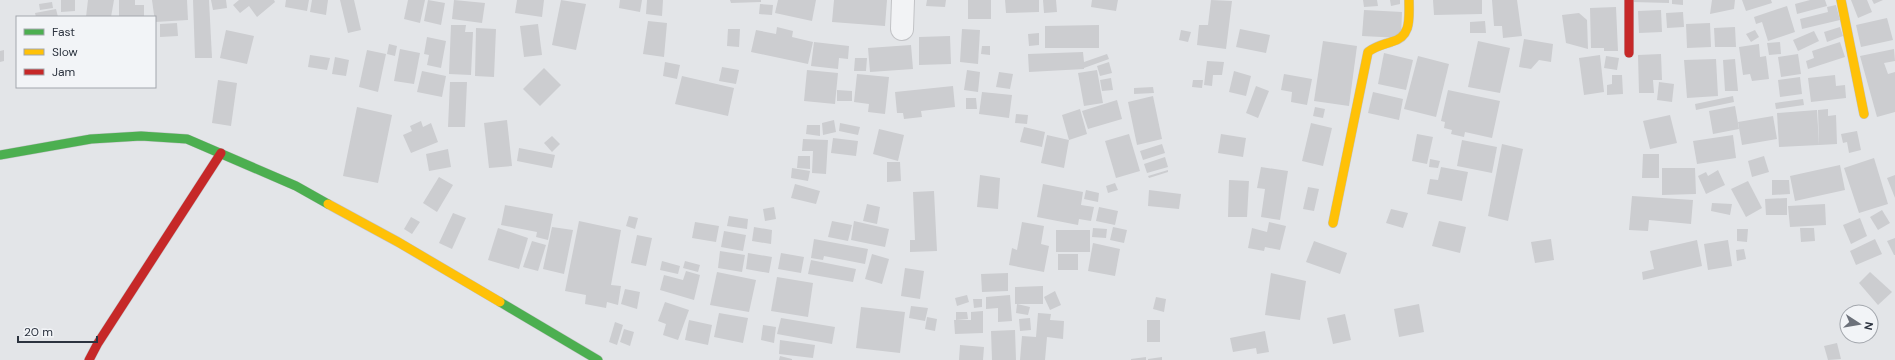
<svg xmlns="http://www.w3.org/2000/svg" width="1895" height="360" viewBox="0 0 1895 360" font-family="'DM Sans',sans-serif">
<rect width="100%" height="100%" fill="#e3e5e8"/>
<g fill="#cccdd0">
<path d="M 61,0 L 75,0 L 75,11 L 61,12 Z"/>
<path d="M 88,0 L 114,0 L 111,17 L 86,17 Z"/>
<path d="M 119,0 L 135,0 L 135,5 L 144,5 L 144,17 L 119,17 Z"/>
<path d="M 152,0 L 187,0 L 188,20 L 155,22 Z"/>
<path d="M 193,0 L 209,0 L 212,58 L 195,58 Z"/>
<path d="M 211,0 L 226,0 L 227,8 L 213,10 Z"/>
<path d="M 239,0 L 274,0 L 275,2 L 257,17 L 249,6 L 240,13 L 233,5 Z"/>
<path d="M 286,0 L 309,0 L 307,11 L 285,7 Z"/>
<path d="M 312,0 L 328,0 L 326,15 L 310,12 Z"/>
<path d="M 340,0 L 354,0 L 361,30 L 348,33 Z"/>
<path d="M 408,0 L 425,0 L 420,23 L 404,19 Z"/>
<path d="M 428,0 L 445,3 L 441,25 L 424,21 Z"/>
<path d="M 454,0 L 485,3 L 482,23 L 452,19 Z"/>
<path d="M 517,0 L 544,0 L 542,17 L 515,13 Z"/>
<path d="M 561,0 L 586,4 L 576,50 L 552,45 Z"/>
<path d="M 620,0 L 642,0 L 640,12 L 619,8 Z"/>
<path d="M 647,0 L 663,0 L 662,16 L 646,14 Z"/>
<path d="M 730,0 L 761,0 L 761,2 L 731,3 Z"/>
<path d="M 778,0 L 816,0 L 812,21 L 775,13 Z"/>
<path d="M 834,0 L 887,0 L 885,26 L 832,22 Z"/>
<path d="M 927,0 L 946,0 L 945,7 L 926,6 Z"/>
<rect x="968" y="0" width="23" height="19"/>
<path d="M 1005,0 L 1039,0 L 1039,12 L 1006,13 Z"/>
<path d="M 1043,0 L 1056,0 L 1057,12 L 1044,13 Z"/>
<path d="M 1092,0 L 1118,0 L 1116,11 L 1091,7 Z"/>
<path d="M 1211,0 L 1232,1 L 1226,49 L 1197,45 L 1199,25 L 1208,25 Z"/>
<path d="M 1363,0 L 1377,0 L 1378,6 L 1364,7 Z"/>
<path d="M 1390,0 L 1400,0 L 1400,4 L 1391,6 Z"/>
<path d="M 1433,0 L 1482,0 L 1482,14 L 1434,15 Z"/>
<path d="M 1492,0 L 1517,0 L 1522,36 L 1503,38 L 1502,26 L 1494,26 Z"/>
<path d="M 1632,0 L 1669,0 L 1669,3 L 1632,2 Z"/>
<path d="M 1672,0 L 1683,0 L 1683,5 L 1672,4 Z"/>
<path d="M 1712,0 L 1735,0 L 1734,9 L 1710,14 Z"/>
<path d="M 1742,0 L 1771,0 L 1772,3 L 1746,11 Z"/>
<path d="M 1810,0 L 1825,0 L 1827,6 L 1797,14 L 1795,4 Z"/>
<path d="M 1851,0 L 1867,0 L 1872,12 L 1858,18 Z"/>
<path d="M 1872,0 L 1883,0 L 1874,4 Z"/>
<path d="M 52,2 L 53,8 L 40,10 L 39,4 Z"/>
<path d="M 760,4 L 773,5 L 772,15 L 759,14 Z"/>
<path d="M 1836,5 L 1840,20 L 1802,29 L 1800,19 L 1828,12 L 1827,7 Z"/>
<path d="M 1787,6 L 1795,32 L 1768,41 L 1762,22 L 1756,24 L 1754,17 Z"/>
<path d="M 1616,7 L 1618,51 L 1604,51 L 1604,48 L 1591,48 L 1590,8 Z"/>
<path d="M 56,9 L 58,17 L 36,17 L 35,13 Z"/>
<path d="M 1364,10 L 1402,12 L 1401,38 L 1362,36 Z"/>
<path d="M 1661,10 L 1662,32 L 1639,33 L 1638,11 Z"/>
<path d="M 1683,12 L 1684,27 L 1667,28 L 1666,13 Z"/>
<path d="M 1579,13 L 1587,20 L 1588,49 L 1566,43 L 1562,15 Z"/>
<path d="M 1887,18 L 1893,40 L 1861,47 L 1856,25 Z"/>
<path d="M 648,21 L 667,23 L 664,57 L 643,54 Z"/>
<path d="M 1485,21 L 1486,33 L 1470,33 L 1470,22 Z"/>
<path d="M 177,23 L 178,36 L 160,37 L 160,24 Z"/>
<path d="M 1710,23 L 1711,47 L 1687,48 L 1686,24 Z"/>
<path d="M 538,24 L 542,55 L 524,57 L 520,26 Z"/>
<path d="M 451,25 L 466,25 L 465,32 L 473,32 L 471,75 L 449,74 Z"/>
<path d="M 1099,25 L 1099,48 L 1045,48 L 1045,26 Z"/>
<path d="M 777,27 L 793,31 L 792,37 L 813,42 L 808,64 L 751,52 L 756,30 L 776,34 Z"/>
<path d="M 1735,27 L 1736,47 L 1715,47 L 1714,28 Z"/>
<path d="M 1840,27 L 1843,36 L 1827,42 L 1824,32 Z"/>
<path d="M 476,28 L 496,29 L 494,77 L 475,76 Z"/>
<path d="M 728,29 L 740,29 L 739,47 L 727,46 Z"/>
<path d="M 962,29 L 980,30 L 978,64 L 960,62 Z"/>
<path d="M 1240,29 L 1270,35 L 1266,53 L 1236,47 Z"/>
<path d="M 226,30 L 254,36 L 247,64 L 220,58 Z"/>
<path d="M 1181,30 L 1191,32 L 1188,42 L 1179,40 Z"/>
<path d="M 1755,30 L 1759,37 L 1751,42 L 1746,34 Z"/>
<path d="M 1814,31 L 1819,41 L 1798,51 L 1793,40 Z"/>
<path d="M 1039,33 L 1039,45 L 1029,46 L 1028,34 Z"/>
<path d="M 950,36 L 951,64 L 919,65 L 919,37 Z"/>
<path d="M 427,37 L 446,41 L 441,68 L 427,65 L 429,55 L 424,54 Z"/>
<path d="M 1524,39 L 1553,44 L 1551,62 L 1539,60 L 1531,69 L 1519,67 Z"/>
<path d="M 1323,41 L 1357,46 L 1349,106 L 1314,101 Z"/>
<path d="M 1478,41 L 1510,48 L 1500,93 L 1468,87 Z"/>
<path d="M 814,42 L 849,46 L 848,59 L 839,58 L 838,69 L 811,66 Z"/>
<path d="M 1780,42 L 1781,54 L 1769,55 L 1767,43 Z"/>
<path d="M 1840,42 L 1845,57 L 1808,69 L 1806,61 L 1814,58 L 1812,51 Z"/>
<path d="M 389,44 L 397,46 L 395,56 L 387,54 Z"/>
<path d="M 1759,44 L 1760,57 L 1766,56 L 1769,79 L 1752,81 L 1750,74 L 1743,75 L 1739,47 Z"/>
<path d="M 911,45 L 913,69 L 870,72 L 868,48 Z"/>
<path d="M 982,46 L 990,46 L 990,55 L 981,54 Z"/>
<path d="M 400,49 L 420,53 L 414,84 L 394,81 Z"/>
<path d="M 1894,49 L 1895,61 L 1884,63 L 1888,74 L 1895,72 L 1895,112 L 1877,117 L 1860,56 Z"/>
<path d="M 4,50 L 4,61 L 0,62 L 0,51 Z"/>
<path d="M 367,50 L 386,54 L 378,92 L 359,87 Z"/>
<path d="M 1083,52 L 1084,62 L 1107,54 L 1109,59 L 1084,68 L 1084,69 L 1029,72 L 1028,54 Z"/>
<path d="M 1384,53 L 1413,60 L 1406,90 L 1378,84 Z"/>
<path d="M 1661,54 L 1662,80 L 1653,80 L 1654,93 L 1639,93 L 1638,55 Z"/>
<path d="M 1798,54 L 1801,74 L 1781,77 L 1778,57 Z"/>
<path d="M 310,55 L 330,58 L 327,70 L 308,67 Z"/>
<path d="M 1600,55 L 1604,92 L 1584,95 L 1579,58 Z"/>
<path d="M 1418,56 L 1449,64 L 1436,117 L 1404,109 Z"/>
<path d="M 1606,56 L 1619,58 L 1617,70 L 1604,68 Z"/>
<path d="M 335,57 L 349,60 L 346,76 L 332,74 Z"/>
<path d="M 855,58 L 867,58 L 866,71 L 854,71 Z"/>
<path d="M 1716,59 L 1718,96 L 1687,98 L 1684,60 Z"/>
<path d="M 1735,59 L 1738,91 L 1725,91 L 1723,60 Z"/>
<path d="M 1207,61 L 1224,62 L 1222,75 L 1213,75 L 1212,86 L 1204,85 Z"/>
<path d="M 665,62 L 680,65 L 677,79 L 663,76 Z"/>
<path d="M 1109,62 L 1112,73 L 1100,76 L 1097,66 Z"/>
<path d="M 722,67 L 739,70 L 736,84 L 719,81 Z"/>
<path d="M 544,68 L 561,85 L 540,106 L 523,89 Z"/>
<path d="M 807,70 L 838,73 L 835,104 L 804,101 Z"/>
<path d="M 967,70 L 980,72 L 978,92 L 964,90 Z"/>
<path d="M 1097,70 L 1103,103 L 1084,106 L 1078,73 Z"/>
<path d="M 422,71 L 446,76 L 442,97 L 417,92 Z"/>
<path d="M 1234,71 L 1251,76 L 1246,96 L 1229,92 Z"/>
<path d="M 999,72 L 1013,74 L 1010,89 L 996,87 Z"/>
<path d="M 857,74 L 889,77 L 885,114 L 868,112 L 869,104 L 854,102 Z"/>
<path d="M 1284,74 L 1312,79 L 1307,105 L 1291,102 L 1292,92 L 1281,90 Z"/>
<path d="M 1612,75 L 1622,75 L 1623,94 L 1607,95 L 1607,85 L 1612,84 Z"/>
<path d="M 1835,75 L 1836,86 L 1845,85 L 1846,98 L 1811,102 L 1808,78 Z"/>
<path d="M 682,76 L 734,88 L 728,116 L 675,104 Z"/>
<path d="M 1800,77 L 1802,94 L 1780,97 L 1778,80 Z"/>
<path d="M 1111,78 L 1113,90 L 1102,91 L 1100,80 Z"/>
<path d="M 218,80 L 237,83 L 231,126 L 212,123 Z"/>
<path d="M 1193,80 L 1203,80 L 1202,88 L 1192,87 Z"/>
<path d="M 450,82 L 467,82 L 465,127 L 448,127 Z"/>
<path d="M 1659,82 L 1674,84 L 1672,102 L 1657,100 Z"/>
<path d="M 953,86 L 955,107 L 921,111 L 922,117 L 904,119 L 903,113 L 897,113 L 895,92 Z"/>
<path d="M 1256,86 L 1269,91 L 1258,118 L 1246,113 Z"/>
<path d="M 1153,87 L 1154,93 L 1134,94 L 1134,88 Z"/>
<path d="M 837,90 L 852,91 L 852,101 L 837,101 Z"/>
<path d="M 1448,90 L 1500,101 L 1492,138 L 1465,132 L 1464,137 L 1451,134 L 1452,130 L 1444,128 L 1445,122 L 1441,121 Z"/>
<path d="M 982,92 L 1012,95 L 1009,118 L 979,114 Z"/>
<path d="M 1373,92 L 1403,99 L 1399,120 L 1368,113 Z"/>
<path d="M 1153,96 L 1162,139 L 1137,145 L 1128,102 Z"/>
<path d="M 1733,96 L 1734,102 L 1696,110 L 1695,104 Z"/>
<path d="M 966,98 L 976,98 L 977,109 L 966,109 Z"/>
<path d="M 1803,99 L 1804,105 L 1776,109 L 1775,103 Z"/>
<path d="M 1117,100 L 1122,119 L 1088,129 L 1082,111 Z"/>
<path d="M 1735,106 L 1739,129 L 1713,134 L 1709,111 Z"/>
<path d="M 357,107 L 392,115 L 378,183 L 343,176 Z"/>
<path d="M 1315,107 L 1325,109 L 1323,118 L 1313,116 Z"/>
<path d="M 1080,109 L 1087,134 L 1069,140 L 1064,168 L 1041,163 L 1047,135 L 1069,140 L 1062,115 Z"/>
<path d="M 1828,109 L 1828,116 L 1836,115 L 1837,144 L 1819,145 L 1818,110 Z"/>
<path d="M 1817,110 L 1819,145 L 1779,147 L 1777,113 Z"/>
<path d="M 1016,114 L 1028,115 L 1027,124 L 1015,123 Z"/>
<path d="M 1670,115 L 1677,143 L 1650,149 L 1643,121 Z"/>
<path d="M 1773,116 L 1777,139 L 1742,145 L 1738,122 Z"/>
<path d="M 507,120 L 512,166 L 489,168 L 484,123 Z"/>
<path d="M 834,120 L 836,132 L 823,135 L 822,123 Z"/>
<path d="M 421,121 L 423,127 L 431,123 L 438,142 L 411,153 L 403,135 L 412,131 L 410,126 Z"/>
<path d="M 840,123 L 860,127 L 858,135 L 839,131 Z"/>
<path d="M 1311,123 L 1332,128 L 1323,166 L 1302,161 Z"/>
<path d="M 807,125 L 820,125 L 820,136 L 806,134 Z"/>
<path d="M 1024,127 L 1045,132 L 1042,147 L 1020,142 Z"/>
<path d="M 879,129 L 904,135 L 898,161 L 873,154 Z"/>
<path d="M 1857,131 L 1861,150 L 1849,153 L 1847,142 L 1843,143 L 1841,134 Z"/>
<path d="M 1129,134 L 1140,171 L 1116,178 L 1105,141 Z"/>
<path d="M 1221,134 L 1246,138 L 1243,157 L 1218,153 Z"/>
<path d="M 1417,134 L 1433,137 L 1427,164 L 1412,161 Z"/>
<path d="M 1733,135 L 1736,158 L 1697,164 L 1693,141 Z"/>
<path d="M 552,136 L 560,144 L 552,152 L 544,143 Z"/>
<path d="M 833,138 L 858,141 L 856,156 L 831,153 Z"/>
<path d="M 803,139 L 828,140 L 826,174 L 812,173 L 813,151 L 802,151 Z"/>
<path d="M 1462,140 L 1497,147 L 1492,173 L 1457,166 Z"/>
<path d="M 1162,144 L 1165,153 L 1143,160 L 1140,151 Z"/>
<path d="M 1502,144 L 1523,149 L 1508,221 L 1488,216 Z"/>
<path d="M 519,148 L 555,155 L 552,168 L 517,161 Z"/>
<path d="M 448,149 L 451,167 L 429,171 L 426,154 Z"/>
<path d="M 1643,154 L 1659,154 L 1659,178 L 1642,178 Z"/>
<path d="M 798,156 L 810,156 L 810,169 L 797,168 Z"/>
<path d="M 1764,156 L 1769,172 L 1752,177 L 1748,161 Z"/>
<path d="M 1165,157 L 1168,167 L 1147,173 L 1144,164 Z"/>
<path d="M 1874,158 L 1888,204 L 1859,213 L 1844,168 Z"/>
<path d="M 1430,159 L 1440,161 L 1438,168 L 1429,167 Z"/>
<path d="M 887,162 L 900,162 L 901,181 L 887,182 Z"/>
<path d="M 1840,165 L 1845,190 L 1795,201 L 1790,176 Z"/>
<path d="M 1261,167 L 1288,171 L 1280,220 L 1261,217 L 1265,189 L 1257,188 Z"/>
<path d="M 1441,167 L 1468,172 L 1462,201 L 1427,194 L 1430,179 L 1438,180 Z"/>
<path d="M 792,168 L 810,171 L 808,181 L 791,178 Z"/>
<path d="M 1662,168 L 1695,168 L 1696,194 L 1662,195 Z"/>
<path d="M 1168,170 L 1168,172 L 1149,178 L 1148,176 Z"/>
<path d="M 1718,170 L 1725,185 L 1706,194 L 1698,176 L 1706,172 L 1708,176 Z"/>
<path d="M 980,175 L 1000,178 L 998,209 L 977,207 Z"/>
<path d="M 1895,175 L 1895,198 L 1887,178 Z"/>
<path d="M 439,177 L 453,185 L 437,212 L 423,203 Z"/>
<path d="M 1229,180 L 1249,181 L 1247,217 L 1228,217 Z"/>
<path d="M 1772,180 L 1789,180 L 1790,194 L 1772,195 Z"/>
<path d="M 1748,181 L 1762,208 L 1746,217 L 1731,189 Z"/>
<path d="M 1115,183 L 1118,190 L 1108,193 L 1106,186 Z"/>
<path d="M 795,184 L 820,191 L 816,204 L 791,198 Z"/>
<path d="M 1043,184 L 1083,192 L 1081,205 L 1094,207 L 1091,221 L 1079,219 L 1078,225 L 1037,217 Z"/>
<path d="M 1308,187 L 1319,189 L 1314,211 L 1303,209 Z"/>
<path d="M 1086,190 L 1099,193 L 1098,202 L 1084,199 Z"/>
<path d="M 1149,190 L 1181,194 L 1179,209 L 1148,206 Z"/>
<path d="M 934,191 L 937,251 L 910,252 L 910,240 L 915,240 L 913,192 Z"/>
<path d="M 1632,196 L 1693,200 L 1691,224 L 1649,220 L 1648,231 L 1629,230 Z"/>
<path d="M 1787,198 L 1787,215 L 1766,215 L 1765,199 Z"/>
<path d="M 1712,203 L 1732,204 L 1730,215 L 1711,211 Z"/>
<path d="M 867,204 L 880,207 L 877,224 L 863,221 Z"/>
<path d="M 1825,204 L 1826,225 L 1790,227 L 1788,206 Z"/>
<path d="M 505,205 L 553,214 L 548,240 L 536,237 L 537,232 L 501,225 Z"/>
<path d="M 774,207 L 776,219 L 765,221 L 763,209 Z"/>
<path d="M 1099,207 L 1118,211 L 1115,225 L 1096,221 Z"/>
<path d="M 1391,209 L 1408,213 L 1403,228 L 1386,223 Z"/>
<path d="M 1882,210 L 1890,223 L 1878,230 L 1870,217 Z"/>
<path d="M 453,213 L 466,218 L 452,249 L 439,243 Z"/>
<path d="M 629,216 L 638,218 L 635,229 L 626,226 Z"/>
<path d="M 729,216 L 748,219 L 747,229 L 727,226 Z"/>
<path d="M 411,217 L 420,222 L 412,234 L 404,229 Z"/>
<path d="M 1860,218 L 1867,236 L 1851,244 L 1843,225 Z"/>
<path d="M 579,221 L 621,230 L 611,285 L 621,286 L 618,305 L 607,302 L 606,308 L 585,304 L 586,295 L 565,291 Z"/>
<path d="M 832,221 L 852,225 L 848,241 L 828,237 Z"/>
<path d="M 854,221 L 889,229 L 885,247 L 851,240 Z"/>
<path d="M 1439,221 L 1466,227 L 1460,253 L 1432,246 Z"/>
<path d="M 695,222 L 719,226 L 716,242 L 692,238 Z"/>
<path d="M 1022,222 L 1044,226 L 1041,244 L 1049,246 L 1044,272 L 1009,265 L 1012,248 L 1017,250 Z"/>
<path d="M 1269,222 L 1286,226 L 1280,250 L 1265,247 L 1264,251 L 1248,248 L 1252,228 L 1267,232 Z"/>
<path d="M 552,227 L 573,230 L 564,274 L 543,269 Z"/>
<path d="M 754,227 L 772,230 L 771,244 L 752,241 Z"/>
<path d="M 1113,227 L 1127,230 L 1124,243 L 1110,240 Z"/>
<path d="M 498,228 L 528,238 L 519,269 L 488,260 Z"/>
<path d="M 1093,228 L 1107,229 L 1106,238 L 1092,237 Z"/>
<path d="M 1800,228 L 1814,228 L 1815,241 L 1801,242 Z"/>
<path d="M 1737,229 L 1748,229 L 1747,242 L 1737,241 Z"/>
<rect x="1056" y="230" width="34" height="22"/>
<path d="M 724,231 L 746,235 L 743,251 L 721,247 Z"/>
<path d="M 637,235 L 652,238 L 646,266 L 631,263 Z"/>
<path d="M 1895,238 L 1895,255 L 1894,255 L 1887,241 Z"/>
<path d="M 814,239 L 868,249 L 865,264 L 824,256 L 823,260 L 811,258 Z"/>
<path d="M 1551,239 L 1554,260 L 1535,263 L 1531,242 Z"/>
<path d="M 1875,239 L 1882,254 L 1856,265 L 1850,251 Z"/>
<path d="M 1697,240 L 1702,266 L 1643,280 L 1642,272 L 1654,269 L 1650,251 Z"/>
<path d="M 1728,240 L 1732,266 L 1708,270 L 1704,244 Z"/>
<path d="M 532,241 L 546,245 L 538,271 L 523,267 Z"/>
<path d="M 1314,241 L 1347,253 L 1340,274 L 1306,262 Z"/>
<path d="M 1093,243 L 1120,249 L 1115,276 L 1088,271 Z"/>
<path d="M 1744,249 L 1746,259 L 1737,261 L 1736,250 Z"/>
<path d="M 720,251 L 745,255 L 742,272 L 718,268 Z"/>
<path d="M 748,253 L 772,257 L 769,273 L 746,269 Z"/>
<path d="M 781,253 L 804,257 L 801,273 L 778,269 Z"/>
<path d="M 872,254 L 889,259 L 882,284 L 865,279 Z"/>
<rect x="1058" y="254" width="20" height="16"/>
<path d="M 811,260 L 856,269 L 853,282 L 808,274 Z"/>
<path d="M 662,261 L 680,266 L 678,274 L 660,270 Z"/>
<path d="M 685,261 L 700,265 L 698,272 L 683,268 Z"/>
<path d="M 905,268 L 924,271 L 920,299 L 901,296 Z"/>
<path d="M 686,271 L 700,275 L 694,300 L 660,290 L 664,275 L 683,280 Z"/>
<path d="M 717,272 L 756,280 L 749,312 L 710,305 Z"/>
<path d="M 1870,272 L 1892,292 L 1878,305 L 1859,283 Z"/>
<path d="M 1008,273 L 1008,291 L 982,292 L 981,274 Z"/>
<path d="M 1271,273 L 1306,281 L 1300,320 L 1265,315 Z"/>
<path d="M 777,277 L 813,283 L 808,317 L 771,311 Z"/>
<path d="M 1043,286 L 1043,304 L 1015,304 L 1015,287 Z"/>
<path d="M 625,289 L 640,292 L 637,309 L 621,304 Z"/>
<path d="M 1055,291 L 1061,305 L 1050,310 L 1044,297 Z"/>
<path d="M 967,295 L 969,302 L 957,306 L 955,298 Z"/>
<path d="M 1010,295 L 1012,321 L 998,322 L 998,308 L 986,309 L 986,297 Z"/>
<path d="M 1156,297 L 1166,299 L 1164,312 L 1153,309 Z"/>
<path d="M 973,299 L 982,299 L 982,307 L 974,308 Z"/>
<path d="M 665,302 L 689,310 L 678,340 L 663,335 L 666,324 L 658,321 Z"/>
<path d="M 1017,304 L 1030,307 L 1028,315 L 1016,313 Z"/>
<path d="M 1419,304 L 1424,332 L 1399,337 L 1394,309 Z"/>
<path d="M 911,306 L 928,308 L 925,321 L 909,318 Z"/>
<path d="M 861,307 L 905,312 L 900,353 L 856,348 Z"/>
<path d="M 983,311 L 983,333 L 955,334 L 954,320 L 971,320 L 971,312 Z"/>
<path d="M 956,312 L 967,312 L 968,319 L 956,320 Z"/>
<path d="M 719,313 L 748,318 L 743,343 L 714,337 Z"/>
<path d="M 1038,313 L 1051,314 L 1050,320 L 1064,321 L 1063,339 L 1047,337 L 1045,360 L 1020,360 L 1022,336 L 1036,337 Z"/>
<path d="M 1345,314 L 1351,340 L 1333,344 L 1327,318 Z"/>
<path d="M 927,317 L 937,319 L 935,331 L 925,329 Z"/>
<path d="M 781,318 L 835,327 L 832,344 L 777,334 Z"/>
<path d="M 1030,318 L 1031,330 L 1020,331 L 1019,319 Z"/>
<path d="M 689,320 L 712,325 L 708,345 L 685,340 Z"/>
<rect x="1147" y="320" width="13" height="22"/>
<path d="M 615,322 L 623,325 L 617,345 L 609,342 Z"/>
<path d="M 763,325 L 776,327 L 774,343 L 761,340 Z"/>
<path d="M 624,329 L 634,332 L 630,346 L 620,342 Z"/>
<path d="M 1015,330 L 1016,360 L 992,360 L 991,331 Z"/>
<path d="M 1265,331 L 1269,352 L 1257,354 L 1256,348 L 1233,352 L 1230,338 Z"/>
<path d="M 780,340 L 815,345 L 813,358 L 779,354 Z"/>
<path d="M 1837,343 L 1841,359 L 1828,360 L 1824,346 Z"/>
<path d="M 960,345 L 984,347 L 983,360 L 959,360 Z"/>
<path d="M 780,356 L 792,359 L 792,360 L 779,360 Z"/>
<path d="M 1146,357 L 1146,360 L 1131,360 L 1131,359 Z"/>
<path d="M 1162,357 L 1162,360 L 1148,360 L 1148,359 Z"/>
</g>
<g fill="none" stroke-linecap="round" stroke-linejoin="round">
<g stroke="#c2c3c6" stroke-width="24">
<path id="street" d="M 902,29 L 903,0"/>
</g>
<g stroke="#c2c3c6" stroke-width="10">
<g id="fast">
<path d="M 0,155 L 91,139 L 141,136 L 187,139 L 296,186 L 328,204"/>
<path d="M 500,302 L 598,360"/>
</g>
</g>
<g stroke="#c2c3c6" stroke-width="10">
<g id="slow">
<path d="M 1841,0 L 1864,114"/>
<path d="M 328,204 L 398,242 L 500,302"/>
<path d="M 1333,223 L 1368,52 C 1376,46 1382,45 1391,42 C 1412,37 1409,18 1409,0"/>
</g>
</g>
<g stroke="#c2c3c6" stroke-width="10">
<g id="jam">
<path d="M 1629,0 L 1629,53"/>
<path d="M 89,360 L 98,343 L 221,153"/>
</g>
</g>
<use href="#street" stroke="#f2f3f5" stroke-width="22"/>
<use href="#fast" stroke="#4caf50" stroke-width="9"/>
<use href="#slow" stroke="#ffc107" stroke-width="9"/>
<use href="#jam" stroke="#c62828" stroke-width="9"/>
</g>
<rect x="16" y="16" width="140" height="72" fill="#f2f4f7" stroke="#a3a7ad"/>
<rect x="24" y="29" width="20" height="6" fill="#4caf50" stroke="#a3a7ad"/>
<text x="52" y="36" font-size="12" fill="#2c333f">Fast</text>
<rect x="24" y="49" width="20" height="6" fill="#ffc107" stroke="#a3a7ad"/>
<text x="52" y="56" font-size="12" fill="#2c333f">Slow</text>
<rect x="24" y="69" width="20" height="6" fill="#c62828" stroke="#a3a7ad"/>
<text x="52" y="76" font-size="12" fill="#2c333f">Jam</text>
<g transform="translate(1859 324) rotate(102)"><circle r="19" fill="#f2f4f7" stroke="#a3a7ad"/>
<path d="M0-3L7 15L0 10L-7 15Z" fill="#6c717a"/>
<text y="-6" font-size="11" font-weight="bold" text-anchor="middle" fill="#2c333f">N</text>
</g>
<path d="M18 336v6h79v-6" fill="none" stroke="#2c333f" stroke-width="2"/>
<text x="24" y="336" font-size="12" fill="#2c333f" stroke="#f2f4f7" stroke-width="3" paint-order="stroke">20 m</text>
</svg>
